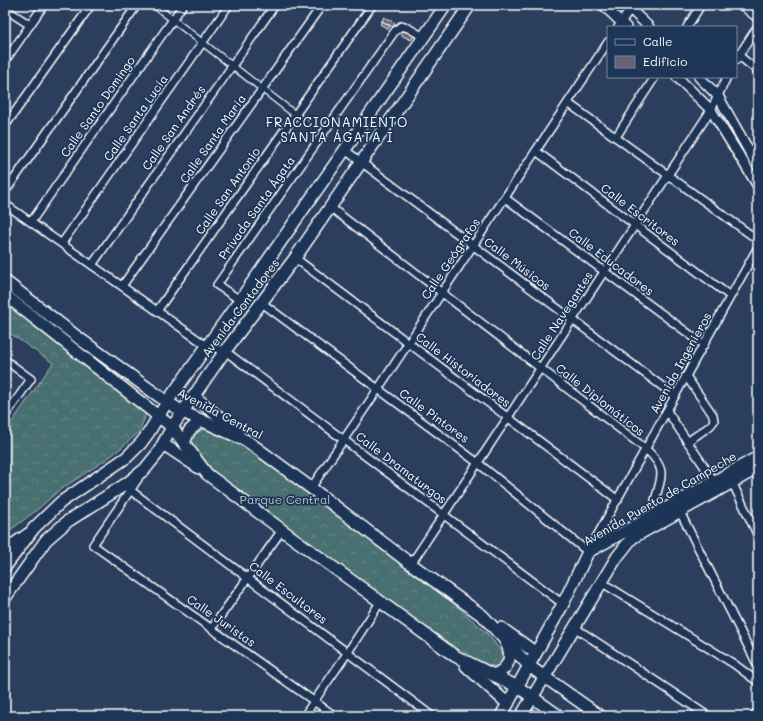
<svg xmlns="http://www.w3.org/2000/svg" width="763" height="721" viewBox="0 0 763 721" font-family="Mali,sans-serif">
<defs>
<pattern id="forest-crowns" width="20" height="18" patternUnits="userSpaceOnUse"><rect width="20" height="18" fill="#4a6f71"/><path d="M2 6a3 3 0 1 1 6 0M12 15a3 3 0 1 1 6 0" fill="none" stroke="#658586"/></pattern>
<pattern id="building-hatch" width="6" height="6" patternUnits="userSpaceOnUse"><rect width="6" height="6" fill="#666076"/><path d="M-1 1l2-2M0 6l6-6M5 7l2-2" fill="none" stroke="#7d788b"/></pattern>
</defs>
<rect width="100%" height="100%" fill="#2c3e5d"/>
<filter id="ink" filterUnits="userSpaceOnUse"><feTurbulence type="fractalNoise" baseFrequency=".025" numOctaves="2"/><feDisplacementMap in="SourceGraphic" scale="8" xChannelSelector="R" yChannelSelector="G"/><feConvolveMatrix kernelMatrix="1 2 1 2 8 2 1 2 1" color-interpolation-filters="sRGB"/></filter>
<g filter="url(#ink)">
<g fill="url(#forest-crowns)" stroke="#a4b7b8">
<path d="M 5,303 L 147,409 L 144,420 L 138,433 L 121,448 L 107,459 L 58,491 L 37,510 L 5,534 L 5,432 L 53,363 L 5,330 Z"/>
<path d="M 206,429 L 221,434 L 239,444 L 295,483 L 397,562 L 458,607 L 488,634 L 501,651 L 504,659 C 502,662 501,665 498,666 C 489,669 453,649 443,645 L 213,472 C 202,459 175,436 206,429 Z"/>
</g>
<g fill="url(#building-hatch)" stroke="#fff">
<path d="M 384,17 L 395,23 L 393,27 L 382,21 Z"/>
<path d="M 382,21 L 390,26 L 388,29 L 380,24 Z"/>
<path d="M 405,29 L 415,34 L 411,40 L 401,35 Z"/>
<path d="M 533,709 L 544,716 L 537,716 Z"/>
</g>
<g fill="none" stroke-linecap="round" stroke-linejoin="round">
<g stroke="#fff" stroke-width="8">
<path id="pedestrian" d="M 154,5 L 306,123"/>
</g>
<g stroke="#fff" stroke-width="10">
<g id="minor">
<path d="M 741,5 L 758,19"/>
<path d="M 5,9 L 30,25"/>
<path d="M 618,27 L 633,5"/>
<path d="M 687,27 L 701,5"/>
<path d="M 738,55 L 758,71"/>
<path d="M 736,60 L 758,26"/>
<path d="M 5,61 L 44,5"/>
<path d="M 568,103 L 758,240"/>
<path d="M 5,126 L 91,5"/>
<path d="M 616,137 L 655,77"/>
<path d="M 345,150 L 675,396"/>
<path d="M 536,151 L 730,296"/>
<path d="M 5,192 L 137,5"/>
<path d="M 505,198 L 704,345"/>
<path d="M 5,204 L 207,346 L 225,351 L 563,604"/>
<path d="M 330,207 L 646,449 C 667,469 662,475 655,500"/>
<path d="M 31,222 L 183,5"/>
<path d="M 62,243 L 229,5"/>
<path d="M 295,258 L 618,500"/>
<path d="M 92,265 L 275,5"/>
<path d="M 122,286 L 322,5"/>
<path d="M 240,300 L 217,285 L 395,31 L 401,26 L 408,28 L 424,37"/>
<path d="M 262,303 L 478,463 L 588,552 L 758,247"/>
<path d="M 157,311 L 371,7 L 371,5"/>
<path d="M 5,360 L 31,379 L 5,416"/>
<path d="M 686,376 L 713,415 L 714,421 L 710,426 L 687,442"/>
<path d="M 667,411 L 714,481"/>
<path d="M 138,479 L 93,545 L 335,716"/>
<path d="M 732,482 L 758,536"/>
<path d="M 311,488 L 378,389 L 608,42"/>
<path d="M 130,490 L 432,716"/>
<path d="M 679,510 L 758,666"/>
<path d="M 411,564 L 711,110 L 727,77"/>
<path d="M 601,582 L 734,664 L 758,682"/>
<path d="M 574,627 L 708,716"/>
<path d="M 212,628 L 282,530"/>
<path d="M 304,716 L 348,652 L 381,601"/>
<path d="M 754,716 L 758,710"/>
</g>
</g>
<g stroke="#fff" stroke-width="12">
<g id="tertiary">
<path d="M 603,5 L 626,27"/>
<path d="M 626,5 L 649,27"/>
<path d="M 677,77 L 711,110 L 758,186"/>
<path d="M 699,77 L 718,96 L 758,167"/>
<path d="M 5,549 L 28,533"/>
</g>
</g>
<g stroke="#fff" stroke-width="14">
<g id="secondary">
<path d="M 5,281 L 80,339 L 167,402 L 183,412 L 247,441 L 311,488 L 411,564 L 483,616 L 529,666 L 600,716"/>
<path d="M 5,295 L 172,427 L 207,474 L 282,530 L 455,656 L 518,687 L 559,716"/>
<path d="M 194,396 L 238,433"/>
<path d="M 184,443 L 189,431 L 201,420"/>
<path d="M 163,444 L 199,468"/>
<path d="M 5,567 L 34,528 L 61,502 L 127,457 L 141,443 L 149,432 L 167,402 L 240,300 L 446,5"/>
<path d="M 5,598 L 46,540 L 68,521 L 126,484 L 145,469 L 158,453 L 172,427 L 225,351 L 295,258 L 470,5"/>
<path d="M 501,628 L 536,653"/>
<path d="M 466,666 L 508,704"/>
<path d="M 493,675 C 508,670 514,657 506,643"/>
<path d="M 501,716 L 563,604 L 588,552 L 758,457"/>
<path d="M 521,716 L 617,557 L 632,538 L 758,468"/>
</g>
</g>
<use href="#pedestrian" stroke="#1d3557" stroke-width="5.5"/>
<use href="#minor" stroke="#1d3557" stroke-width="7"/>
<use href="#tertiary" stroke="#1d3557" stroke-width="9"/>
<use href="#secondary" stroke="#1d3557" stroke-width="11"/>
</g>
</g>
<g text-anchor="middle" stroke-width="3.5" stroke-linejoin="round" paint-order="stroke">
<g font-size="12" fill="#fff" stroke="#1d3557">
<text transform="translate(98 107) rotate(-55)" y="4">Calle Santo Domingo</text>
<text transform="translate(136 118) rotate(-55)" y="4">Calle Santa Lucía</text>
<text transform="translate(174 128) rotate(-55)" y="4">Calle San Andrés</text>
<text transform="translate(213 139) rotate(-55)" y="4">Calle Santa María</text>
<text transform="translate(228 191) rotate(-55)" y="4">Calle San Antonio</text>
<text transform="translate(257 208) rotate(-55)" y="4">Privada Santa Ágata</text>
<text transform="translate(640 215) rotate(37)" y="4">Calle Escritores</text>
<text transform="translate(451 259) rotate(-56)" y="4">Calle Geógrafos</text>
<text transform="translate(611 262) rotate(37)" y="4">Calle Educadores</text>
<text transform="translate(517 264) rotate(37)" y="4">Calle Músicos</text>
<text transform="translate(241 308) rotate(-53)" y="4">Avenida Contadores</text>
<text transform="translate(562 316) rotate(-57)" y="4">Calle Navegantes</text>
<text transform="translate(681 363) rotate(-61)" y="4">Avenida Ingenieros</text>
<text transform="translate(463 370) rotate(37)" y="4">Calle Historiadores</text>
<text transform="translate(600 400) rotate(38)" y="4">Calle Diplomáticos</text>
<text transform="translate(220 414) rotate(28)" y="4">Avenida Central</text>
<text transform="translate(434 416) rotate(36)" y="4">Calle Pintores</text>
<text transform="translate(401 468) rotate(37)" y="4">Calle Dramaturgos</text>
<text transform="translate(660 499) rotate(-30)" y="4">Avenida Puerto de Campeche</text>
<text transform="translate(288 593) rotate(37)" y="4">Calle Escultores</text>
<text transform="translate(221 621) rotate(35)" y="4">Calle Juristas</text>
</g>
<g font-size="12" fill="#b7c5c6" stroke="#1d3557">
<text x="285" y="504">Parque Central</text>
</g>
<g font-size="13" letter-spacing="1" fill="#fff" stroke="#1d3557">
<text x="337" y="127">FRACCIONAMIENTO<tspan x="337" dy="15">SANTA ÁGATA I</tspan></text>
</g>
</g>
<rect width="763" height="721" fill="none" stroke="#1d3557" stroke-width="20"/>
<rect x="10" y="10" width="743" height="701" fill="none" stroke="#fff" stroke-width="1.5" filter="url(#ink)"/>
<rect x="607" y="26" width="130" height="52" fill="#1d3557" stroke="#77869a"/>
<rect x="615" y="39" width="20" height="6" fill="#1d3557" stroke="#77869a"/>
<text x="643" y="46" font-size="12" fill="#ffffff">Calle</text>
<rect x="615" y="56" width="20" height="12" fill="#666076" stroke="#77869a"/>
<text x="643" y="66" font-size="12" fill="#ffffff">Edificio</text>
</svg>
